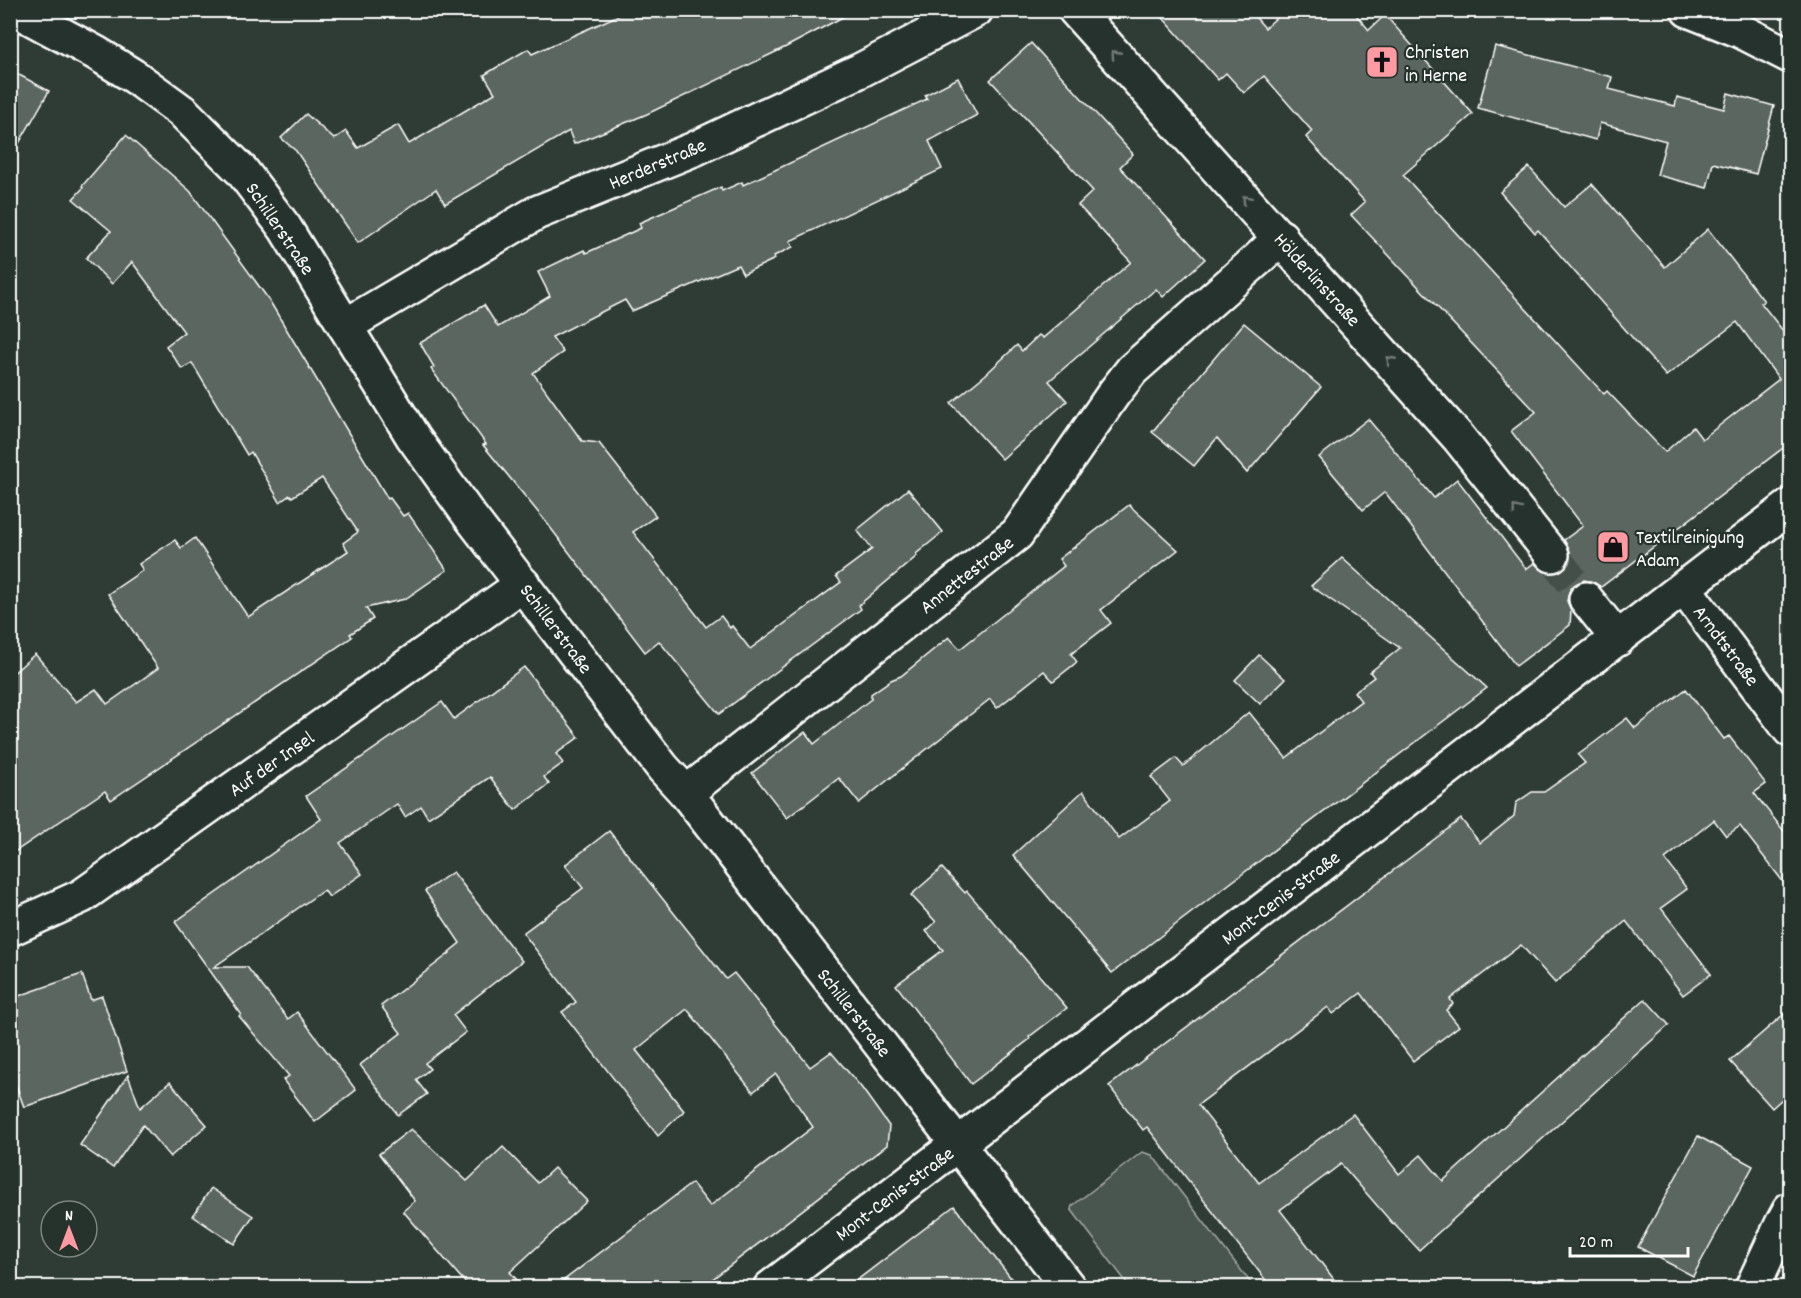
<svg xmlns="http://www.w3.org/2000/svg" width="1801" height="1298" viewBox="0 0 1801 1298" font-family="Dekko,sans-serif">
<rect width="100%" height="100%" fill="#2f3b35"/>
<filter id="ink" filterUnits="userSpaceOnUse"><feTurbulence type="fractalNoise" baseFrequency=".0167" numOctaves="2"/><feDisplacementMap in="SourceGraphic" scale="12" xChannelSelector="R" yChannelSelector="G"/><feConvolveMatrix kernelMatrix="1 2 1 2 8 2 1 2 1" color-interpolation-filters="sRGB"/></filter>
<g filter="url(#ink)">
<path fill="#4a544f" stroke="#a4aaa7" stroke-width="1.5" d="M 1142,1152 L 1152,1155 L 1254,1287 L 1130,1287 L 1071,1209 L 1072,1206 Z"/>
<g fill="#5b6661" stroke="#fff" stroke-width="1.5">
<path d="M 630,10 L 856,10 L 786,47 L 647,114 L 574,144 L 569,131 L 445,204 L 436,189 L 358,243 L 296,151 L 281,138 L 306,114 L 334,139 L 346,131 L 358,148 L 398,125 L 409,144 L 495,93 L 484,75 L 499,66 L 528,49 L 532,54 Z"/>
<path d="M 1156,10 L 1249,10 L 1265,28 L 1285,10 L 1352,10 L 1369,30 L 1385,15 L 1473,114 L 1403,175 L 1604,394 L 1607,391 L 1665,452 L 1693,427 L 1702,439 L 1779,379 L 1737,322 L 1666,376 L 1538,230 L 1535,233 L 1500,192 L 1529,167 L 1564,207 L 1592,184 L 1665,267 L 1708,229 L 1764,301 L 1761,303 L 1791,341 L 1791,442 L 1601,587 L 1593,582 L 1584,580 L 1574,585 L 1569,592 L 1567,601 L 1571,610 L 1570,625 L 1516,666 L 1385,492 L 1363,510 L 1319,457 L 1368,419 L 1434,498 L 1457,479 L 1526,569 L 1534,563 L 1545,572 L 1555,573 L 1564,569 L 1570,561 L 1570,552 L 1564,540 L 1583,526 L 1511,431 L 1536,412 L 1351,215 L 1365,202 L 1306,137 L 1312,131 L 1264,76 L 1244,93 L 1226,73 L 1218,80 Z"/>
<path d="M 1031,43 L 1133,154 L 1120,167 L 1205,259 L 1163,297 L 1156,289 L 1049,381 L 1067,401 L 1002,459 L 951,403 L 985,375 L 1017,345 L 1022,351 L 1039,335 L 1043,338 L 1131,262 L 1078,205 L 1093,191 L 990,80 Z"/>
<path d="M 1495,46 L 1612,77 L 1609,89 L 1675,106 L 1677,97 L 1724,109 L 1728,93 L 1774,106 L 1756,174 L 1713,163 L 1707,188 L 1657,175 L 1666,141 L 1600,123 L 1596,140 L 1478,108 Z"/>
<path d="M 10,70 L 49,91 L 10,159 Z"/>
<path d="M 958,78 L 977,115 L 929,141 L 942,169 L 790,241 L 793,247 L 774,256 L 775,259 L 743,274 L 738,265 L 632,311 L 625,300 L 552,337 L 563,352 L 533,373 L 582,441 L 599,443 L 656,516 L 633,532 L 706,627 L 721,616 L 730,628 L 732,626 L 750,649 L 841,582 L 836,576 L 872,549 L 857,530 L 908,489 L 943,532 L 916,554 L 917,556 L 859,605 L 861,609 L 719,714 L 659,641 L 645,652 L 546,522 L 483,445 L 486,444 L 431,369 L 434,367 L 420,343 L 484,305 L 498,327 L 550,296 L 538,272 L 580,252 L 584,250 L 586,253 L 641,228 L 639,223 L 721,187 L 722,191 L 742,182 L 743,185 L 927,99 L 925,95 Z"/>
<path d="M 126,135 L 190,191 L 269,300 L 388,499 L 390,498 L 403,516 L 408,513 L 447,570 L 405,599 L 366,608 L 373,619 L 350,634 L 352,637 L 111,800 L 105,791 L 10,855 L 10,676 L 35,654 L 76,702 L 96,689 L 107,704 L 158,668 L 108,594 L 143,570 L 139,564 L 175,540 L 181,548 L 195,538 L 248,617 L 348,551 L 343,543 L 358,532 L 322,478 L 292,497 L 290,495 L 280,502 L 251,452 L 247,455 L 192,363 L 182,369 L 166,346 L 184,332 L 132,262 L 112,284 L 86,258 L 111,231 L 73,199 L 83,188 L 82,186 Z"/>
<path d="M 1244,323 L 1321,387 L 1247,473 L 1217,438 L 1194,466 L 1152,432 Z"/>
<path d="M 1129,505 L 1178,550 L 1101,610 L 1111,623 L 1071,654 L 1077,662 L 1053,681 L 1044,671 L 997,708 L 990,699 L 859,803 L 839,778 L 787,818 L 752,773 L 805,732 L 814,744 L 871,699 L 871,694 L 891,680 L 901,676 L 949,637 L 960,649 L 1064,566 L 1059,559 Z"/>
<path d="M 1342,558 L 1487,688 L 1112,973 L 1013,855 L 1083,791 L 1119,839 L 1170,801 L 1151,777 L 1176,758 L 1183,766 L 1249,712 L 1286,758 L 1361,701 L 1354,692 L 1374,677 L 1370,672 L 1400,648 L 1311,586 Z"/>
<path d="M 1259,655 L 1285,679 L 1260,704 L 1235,680 Z"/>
<path d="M 524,667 L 579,737 L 556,754 L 563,763 L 544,777 L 549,784 L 515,810 L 490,777 L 428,818 L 421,806 L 405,817 L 397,804 L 340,843 L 362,874 L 329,897 L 324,890 L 214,967 L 247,967 L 288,1019 L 297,1012 L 356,1090 L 315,1122 L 283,1080 L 289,1076 L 239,1016 L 241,1014 L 175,922 L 321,819 L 306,796 L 442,702 L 454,719 Z"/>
<path d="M 1686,689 L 1724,739 L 1729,736 L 1766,784 L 1754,793 L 1791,840 L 1791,892 L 1740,826 L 1726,836 L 1714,820 L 1665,859 L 1687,889 L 1661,908 L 1711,974 L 1683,995 L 1626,921 L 1555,983 L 1521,945 L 1450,999 L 1453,1004 L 1446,1010 L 1459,1026 L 1413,1061 L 1361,993 L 1333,1014 L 1328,1007 L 1198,1105 L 1259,1183 L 1353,1114 L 1399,1174 L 1421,1155 L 1443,1181 L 1645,999 L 1669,1025 L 1419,1250 L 1394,1223 L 1393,1224 L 1341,1164 L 1280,1210 L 1340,1287 L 1271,1287 L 1147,1127 L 1143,1130 L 1109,1086 L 1461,819 L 1480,843 L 1514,816 L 1516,803 L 1532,792 L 1544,792 L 1585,763 L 1578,755 L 1627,718 L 1635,728 Z"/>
<path d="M 609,831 L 726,979 L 734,973 L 810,1067 L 831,1052 L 861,1087 L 889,1126 L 887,1145 L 702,1287 L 555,1287 L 692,1183 L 710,1206 L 813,1127 L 776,1074 L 753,1092 L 687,1009 L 636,1050 L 684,1111 L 658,1136 L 562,1012 L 576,1002 L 523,933 L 583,888 L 565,865 Z"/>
<path d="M 942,868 L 965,893 L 967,891 L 1067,1008 L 1029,1037 L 1030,1039 L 971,1084 L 896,985 L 943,950 L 926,931 L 936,922 L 911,895 Z"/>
<path d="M 453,872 L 522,961 L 453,1015 L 466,1032 L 425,1063 L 430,1069 L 416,1080 L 427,1094 L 398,1115 L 360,1065 L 401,1033 L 381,1006 L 450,953 L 449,952 L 460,943 L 425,891 Z"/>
<path d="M 82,974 L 91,1000 L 102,996 L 127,1071 L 24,1107 L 10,1068 L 10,999 Z"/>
<path d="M 1791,1008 L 1791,1091 L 1772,1108 L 1730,1061 Z"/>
<path d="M 128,1075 L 140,1108 L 170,1082 L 207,1125 L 170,1157 L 143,1125 L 113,1168 L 80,1145 Z"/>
<path d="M 411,1129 L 467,1181 L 503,1147 L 538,1183 L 554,1168 L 587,1201 L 510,1272 L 523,1287 L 469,1287 L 403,1211 L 415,1201 L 379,1154 Z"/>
<path d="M 1698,1136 L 1753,1166 L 1693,1276 L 1638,1247 Z"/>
<path d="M 211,1188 L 253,1216 L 234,1244 L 193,1216 Z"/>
<path d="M 954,1206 L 1018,1287 L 848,1287 Z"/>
</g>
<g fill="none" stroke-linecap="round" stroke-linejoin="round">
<path stroke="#444f49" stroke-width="33" stroke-dasharray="33 16" stroke-linecap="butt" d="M 1552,555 L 1586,599"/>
<g stroke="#fff" stroke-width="38">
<g id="minor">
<path d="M 16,10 L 96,53 L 135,77 L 183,112 L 242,171 L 285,228 L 413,437 L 469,515 L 663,768 L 686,793 L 1069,1288"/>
<path d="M 1075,10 L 1458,437 L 1552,555"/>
<path d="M 1688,10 L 1741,31 L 1790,56"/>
<path d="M 345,326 L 536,213 L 694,149 L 859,71 L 976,10"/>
<path d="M 1684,588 L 1790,730"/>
<path d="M 1586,599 L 1618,639"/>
<path d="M 686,793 L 1017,534 L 1114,393 L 1132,370 L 1258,259 L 1281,237"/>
<path d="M 10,929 L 82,896 L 523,584"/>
<path d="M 770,1288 L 1790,506"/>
<path d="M 1752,1288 L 1782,1224 L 1790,1209"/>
</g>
</g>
<use href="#minor" stroke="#26332d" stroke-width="33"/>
</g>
<defs><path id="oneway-chevron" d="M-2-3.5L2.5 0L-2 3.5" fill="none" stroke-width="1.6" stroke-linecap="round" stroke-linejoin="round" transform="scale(1.5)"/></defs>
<g stroke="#727a76">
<use href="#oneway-chevron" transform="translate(1115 54) rotate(-132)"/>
<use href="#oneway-chevron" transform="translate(1246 199) rotate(-132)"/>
<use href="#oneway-chevron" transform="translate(1390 360) rotate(-132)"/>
<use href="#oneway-chevron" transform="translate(1516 509) rotate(-128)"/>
</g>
</g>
<defs>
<g id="church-square" transform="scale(1.725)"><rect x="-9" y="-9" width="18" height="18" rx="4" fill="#ff9aa2" stroke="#26332d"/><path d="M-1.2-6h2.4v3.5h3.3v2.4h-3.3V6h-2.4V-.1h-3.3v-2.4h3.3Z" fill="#111"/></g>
<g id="shop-square" transform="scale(1.725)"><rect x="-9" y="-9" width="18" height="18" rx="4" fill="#ff9aa2" stroke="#26332d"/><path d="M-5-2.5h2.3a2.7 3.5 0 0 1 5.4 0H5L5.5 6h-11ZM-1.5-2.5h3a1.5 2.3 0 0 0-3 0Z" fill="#111"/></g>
</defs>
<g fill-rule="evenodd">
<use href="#church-square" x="1382" y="62"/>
<use href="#shop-square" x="1613" y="547"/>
</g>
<g text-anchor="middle" stroke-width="4.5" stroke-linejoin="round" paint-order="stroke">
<g font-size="20" fill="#fff" stroke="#26332d" text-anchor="start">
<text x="1405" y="58">Christen<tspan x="1405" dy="23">in Herne</tspan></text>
<text x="1636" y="543">Textilreinigung<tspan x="1636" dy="23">Adam</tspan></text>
</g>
<g font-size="20" fill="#fff" stroke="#26332d">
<text transform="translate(657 163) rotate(-23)" y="7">Herderstraße</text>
<text transform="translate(281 228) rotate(56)" y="7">Schillerstraße</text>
<text transform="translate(1318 279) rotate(48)" y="7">Hölderlinstraße</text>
<text transform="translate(966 574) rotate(-38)" y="7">Annettestraße</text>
<text transform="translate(557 628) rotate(53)" y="7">Schillerstraße</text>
<text transform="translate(1727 645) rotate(53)" y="7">Arndtstraße</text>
<text transform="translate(271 763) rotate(-35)" y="7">Auf der Insel</text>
<text transform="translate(1280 897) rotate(-37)" y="7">Mont-Cenis-Straße</text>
<text transform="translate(855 1012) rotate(52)" y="7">Schillerstraße</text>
<text transform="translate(894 1193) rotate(-37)" y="7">Mont-Cenis-Straße</text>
</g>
</g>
<rect width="1801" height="1298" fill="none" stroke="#26332d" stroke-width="36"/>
<rect x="18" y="18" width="1765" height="1262" fill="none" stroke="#fff" stroke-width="2" filter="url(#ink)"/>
<g transform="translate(69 1229)"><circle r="28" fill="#26332d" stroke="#7d8581" stroke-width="1.5"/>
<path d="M0-4.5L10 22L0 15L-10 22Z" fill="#ff9aa2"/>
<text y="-9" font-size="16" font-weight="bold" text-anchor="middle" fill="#ffffff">N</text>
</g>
<path d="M1570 1247v9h118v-9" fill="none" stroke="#ffffff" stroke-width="3"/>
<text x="1579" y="1247" font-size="18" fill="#ffffff" stroke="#26332d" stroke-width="4.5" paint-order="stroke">20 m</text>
</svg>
